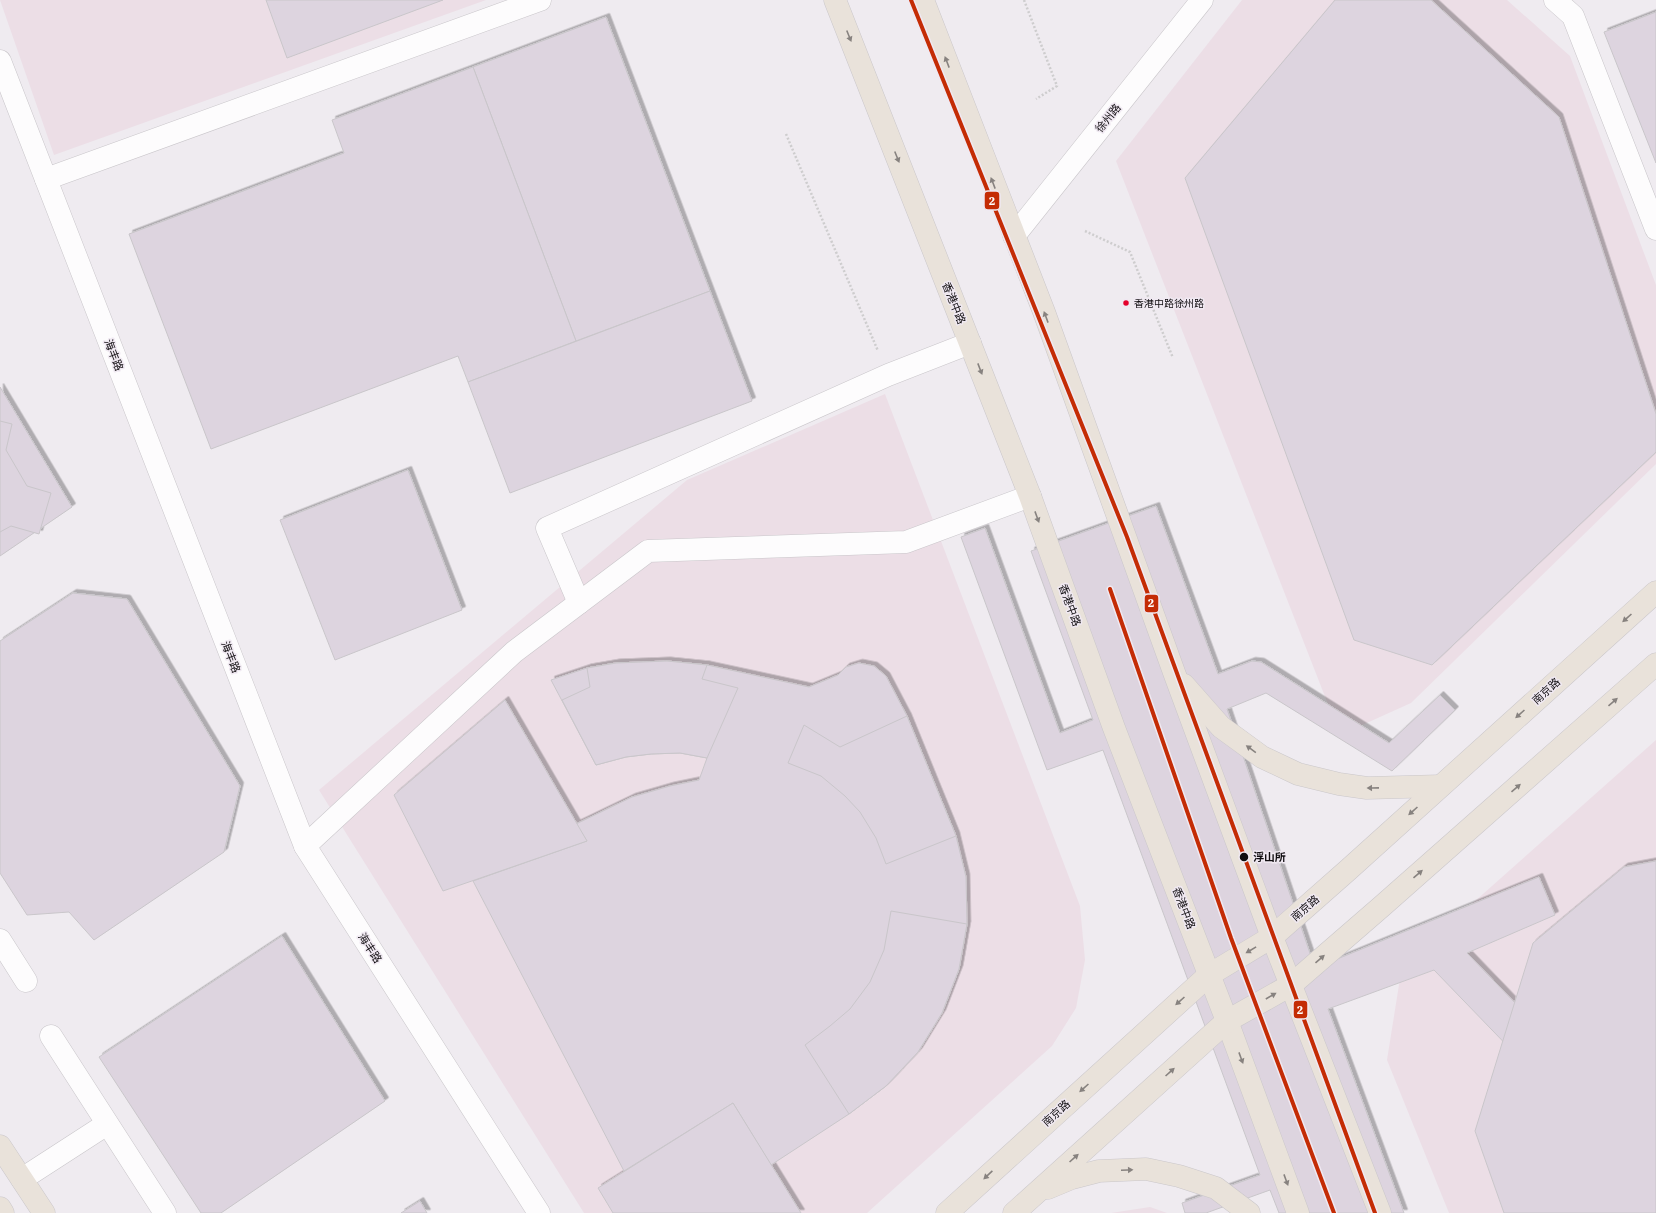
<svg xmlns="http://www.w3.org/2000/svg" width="1656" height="1213" viewBox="0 0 1656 1213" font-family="'IBM Plex Serif','Noto Sans SC',serif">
<defs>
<filter id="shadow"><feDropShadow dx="3.5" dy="-3.5" stdDeviation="0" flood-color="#0004"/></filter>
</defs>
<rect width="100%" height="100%" fill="#efebf0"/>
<g fill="#ecdee6">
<path d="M 0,0 L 486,0 L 54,155 Z"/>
<path d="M 1242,0 L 1507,0 L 1570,56 L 1656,285 L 1656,464 L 1411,703 L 1340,735 L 1116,161 Z"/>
<path d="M 885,394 L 1080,906 L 1085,960 L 1076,1008 L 1052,1046 L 867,1213 L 584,1213 L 319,790 L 687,480 Z"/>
<path d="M 1656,740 L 1656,1213 L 1449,1213 L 1387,1060 L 1402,966 Z"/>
<path d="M 1150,1207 L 1167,1213 L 1111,1213 Z"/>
</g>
<g fill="#ddd4df" stroke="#c9c6ca" filter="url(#shadow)">
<path d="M 266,0 L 443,0 L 287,58 Z"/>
<path d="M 1335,0 L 1431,0 L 1559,117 L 1656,414 L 1656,452 L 1432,665 L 1354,640 L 1185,178 Z"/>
<path d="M 1656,12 L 1656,163 L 1604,32 Z"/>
<path d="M 606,17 L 710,291 L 576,341 L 473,67 Z"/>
<path d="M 473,67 L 576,341 L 468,382 L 458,356 L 211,449 L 129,234 L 344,153 L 332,120 Z"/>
<path d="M 710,291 L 752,401 L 510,493 L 468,382 Z"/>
<path d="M 0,387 L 72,507 L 0,556 Z"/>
<path d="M 0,421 L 12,424 L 6,450 L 27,486 L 51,493 L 39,534 L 11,526 L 0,532 Z"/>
<path d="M 408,470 L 462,610 L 335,660 L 280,520 Z"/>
<path d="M 1156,506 L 1218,674 L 1252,661 L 1261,662 L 1389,743 L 1440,695 L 1455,710 L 1392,771 L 1266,693 L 1227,709 L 1315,968 L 1539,877 L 1555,915 L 1467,953 L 1546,1035 L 1521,1060 L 1434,970 L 1328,1009 L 1404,1213 L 1279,1213 L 1270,1190 L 1206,1213 L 1185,1213 L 1182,1203 L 1260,1175 L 1103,750 L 1047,770 L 961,537 L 985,528 L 1060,733 L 1093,720 L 1031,551 Z"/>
<path d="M 73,593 L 127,599 L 240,786 L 224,852 L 94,940 L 69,912 L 27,915 L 0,873 L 0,641 Z"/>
<path d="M 667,661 L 707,665 L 809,687 L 838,675 L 846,667 L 859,663 L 874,666 L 886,676 L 907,716 L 956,836 L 966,877 L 967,924 L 959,969 L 942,1013 L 918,1052 L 886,1086 L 849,1114 L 771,1165 L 733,1103 L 624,1171 L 473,881 L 587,841 L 576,824 L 632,797 L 670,786 L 699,780 L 707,758 L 680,753 L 651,754 L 626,757 L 596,765 L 551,680 L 587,668 L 616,663 Z"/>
<path d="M 667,661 L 707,665 L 702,679 L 738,688 L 707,758 L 680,753 L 651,754 L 626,757 L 596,765 L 562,700 L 590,687 L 587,668 L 616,663 Z"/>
<path d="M 505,700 L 587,841 L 443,891 L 394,795 Z"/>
<path d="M 907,716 L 956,836 L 886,864 L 876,838 L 860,812 L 845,796 L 821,776 L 788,763 L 804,725 L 840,747 Z"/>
<path d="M 1656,861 L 1656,1213 L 1504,1213 L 1475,1131 L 1533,943 L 1624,867 Z"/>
<path d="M 891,911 L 967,924 L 959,969 L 942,1013 L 918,1052 L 886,1086 L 849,1114 L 805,1045 L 830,1026 L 850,1009 L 870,982 L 884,950 Z"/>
<path d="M 282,936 L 385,1101 L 221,1213 L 201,1213 L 99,1057 Z"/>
<path d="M 733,1103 L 801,1213 L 613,1213 L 598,1188 Z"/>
<path d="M 420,1201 L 427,1213 L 401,1213 Z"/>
</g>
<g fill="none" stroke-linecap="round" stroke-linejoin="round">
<g stroke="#c9c6ca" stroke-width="23">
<g id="minor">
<path d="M 1555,0 L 1573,16 L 1656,229"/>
<path d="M 0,61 L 305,846 L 539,1213"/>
<path d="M 46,179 L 540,0"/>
<path d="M 1014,236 L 1202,0"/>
<path d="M 579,603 L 547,528 L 888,375 L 970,343"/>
<path d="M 305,846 L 514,652 L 648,551 L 906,542 L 1030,496"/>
<path d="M 0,940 L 26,981"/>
<path d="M 51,1036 L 165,1213"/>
<path d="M 22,1179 L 107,1124"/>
</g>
</g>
<g stroke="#cac7ca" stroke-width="23">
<g id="major">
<path d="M 835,0 L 1030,496 L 1114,728 L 1227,1021 L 1298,1213"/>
<path d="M 923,0 L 1044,312 L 1175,675 L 1272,937 L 1380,1213"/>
<path d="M 1184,685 L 1221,727 L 1262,757 L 1298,774 L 1339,784 L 1367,788 L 1440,786"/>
<path d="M 0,1146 L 44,1213"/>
<path d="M 1048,1188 L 1072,1178 L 1099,1171 L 1146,1169 L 1179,1176 L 1216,1188 L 1249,1213"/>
<path d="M 0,1208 L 3,1213"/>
<path d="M 947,1213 L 1209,975 L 1272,937 L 1348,870 L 1656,592"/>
<path d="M 1014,1213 L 1227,1021 L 1291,985 L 1381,907 L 1656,664"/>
</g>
</g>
<g stroke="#cecdce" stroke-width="2.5" stroke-dasharray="2 2" stroke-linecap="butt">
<path d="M 1024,0 L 1057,86 L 1036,99"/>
<path d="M 786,134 L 878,351"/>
<path d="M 1085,231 L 1130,252 L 1173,358"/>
</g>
<use href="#minor" stroke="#fdfcfd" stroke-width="22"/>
<use href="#major" stroke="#e9e2da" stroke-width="22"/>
<g stroke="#f0e9f2" stroke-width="7">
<g id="metro-1">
<path d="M 911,0 L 1127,537 L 1375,1213"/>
<path d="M 1110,589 L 1231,938 L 1334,1213"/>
</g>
</g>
<use href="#metro-1" stroke="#c42c05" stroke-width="4"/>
</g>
<defs><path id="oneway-solid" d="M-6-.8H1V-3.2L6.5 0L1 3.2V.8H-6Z"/></defs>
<g fill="#87827f">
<use href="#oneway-solid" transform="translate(849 36) rotate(68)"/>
<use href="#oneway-solid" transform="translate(947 62) rotate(-111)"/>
<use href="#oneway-solid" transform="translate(897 157) rotate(68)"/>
<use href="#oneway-solid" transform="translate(993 183) rotate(-111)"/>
<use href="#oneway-solid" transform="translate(1046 317) rotate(-110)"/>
<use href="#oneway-solid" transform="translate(980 369) rotate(69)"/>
<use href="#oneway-solid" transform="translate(1037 517) rotate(70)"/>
<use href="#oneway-solid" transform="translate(1627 618) rotate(138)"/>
<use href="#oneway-solid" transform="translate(1613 702) rotate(-41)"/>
<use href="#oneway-solid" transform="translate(1520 714) rotate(138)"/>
<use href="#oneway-solid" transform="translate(1251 749) rotate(-144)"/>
<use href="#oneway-solid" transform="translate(1373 788) rotate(179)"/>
<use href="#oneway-solid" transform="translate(1516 788) rotate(-41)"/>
<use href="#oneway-solid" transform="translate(1413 811) rotate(138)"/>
<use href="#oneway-solid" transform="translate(1418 874) rotate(-41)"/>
<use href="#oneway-solid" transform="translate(1251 950) rotate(149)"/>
<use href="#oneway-solid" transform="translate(1320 959) rotate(-41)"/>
<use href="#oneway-solid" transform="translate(1271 996) rotate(-30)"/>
<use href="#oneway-solid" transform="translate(1180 1001) rotate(138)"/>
<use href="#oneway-solid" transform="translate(1241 1058) rotate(70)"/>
<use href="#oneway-solid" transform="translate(1170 1072) rotate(-42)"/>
<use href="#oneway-solid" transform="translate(1084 1088) rotate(138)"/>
<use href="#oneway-solid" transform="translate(1074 1158) rotate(-42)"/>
<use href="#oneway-solid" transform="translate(1127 1170) rotate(-2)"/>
<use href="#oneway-solid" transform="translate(988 1175) rotate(137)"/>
<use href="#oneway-solid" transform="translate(1286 1180) rotate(70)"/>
</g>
<circle fill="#e4002b" stroke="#f0e9f2" stroke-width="1.5" cx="1126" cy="303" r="3.5"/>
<circle fill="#100d10" stroke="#f0e9f2" stroke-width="1.5" cx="1244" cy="857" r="5"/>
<g text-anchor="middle" stroke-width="3" stroke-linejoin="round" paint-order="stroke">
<g font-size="10" fill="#100d10" stroke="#f0e9f2" text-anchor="start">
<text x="1134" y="307">香港中路徐州路</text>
</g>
<g font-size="11" fill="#100d10" stroke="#f0e9f2">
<text transform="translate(1108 118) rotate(-51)" y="4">徐州路</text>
<text transform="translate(954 303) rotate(68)" y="4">香港中路</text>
<text transform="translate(114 355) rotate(69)" y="4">海丰路</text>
<text transform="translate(1070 605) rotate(70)" y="4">香港中路</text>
<text transform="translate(231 657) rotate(69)" y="4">海丰路</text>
<text transform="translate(1546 691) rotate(-42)" y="4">南京路</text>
<text transform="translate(1184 908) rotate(69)" y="4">香港中路</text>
<text transform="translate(1305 908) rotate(-41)" y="4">南京路</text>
<text transform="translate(370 948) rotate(57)" y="4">海丰路</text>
<text transform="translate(1056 1113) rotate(-42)" y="4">南京路</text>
</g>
<g font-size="11" font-weight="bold" fill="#100d10" stroke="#f0e9f2" text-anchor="start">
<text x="1253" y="861">浮山所</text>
</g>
</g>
<g stroke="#f0e9f2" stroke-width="1.5">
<rect x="984" y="191" width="16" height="19" rx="4" fill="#c42c05"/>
<rect x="1144" y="594" width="15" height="19" rx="4" fill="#c42c05"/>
<rect x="1293" y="1000" width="15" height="19" rx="4" fill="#c42c05"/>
</g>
<g font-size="11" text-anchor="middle" font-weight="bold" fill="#fff">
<text x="992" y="205">2</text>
<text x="1151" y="607">2</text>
<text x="1300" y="1014">2</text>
</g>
</svg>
